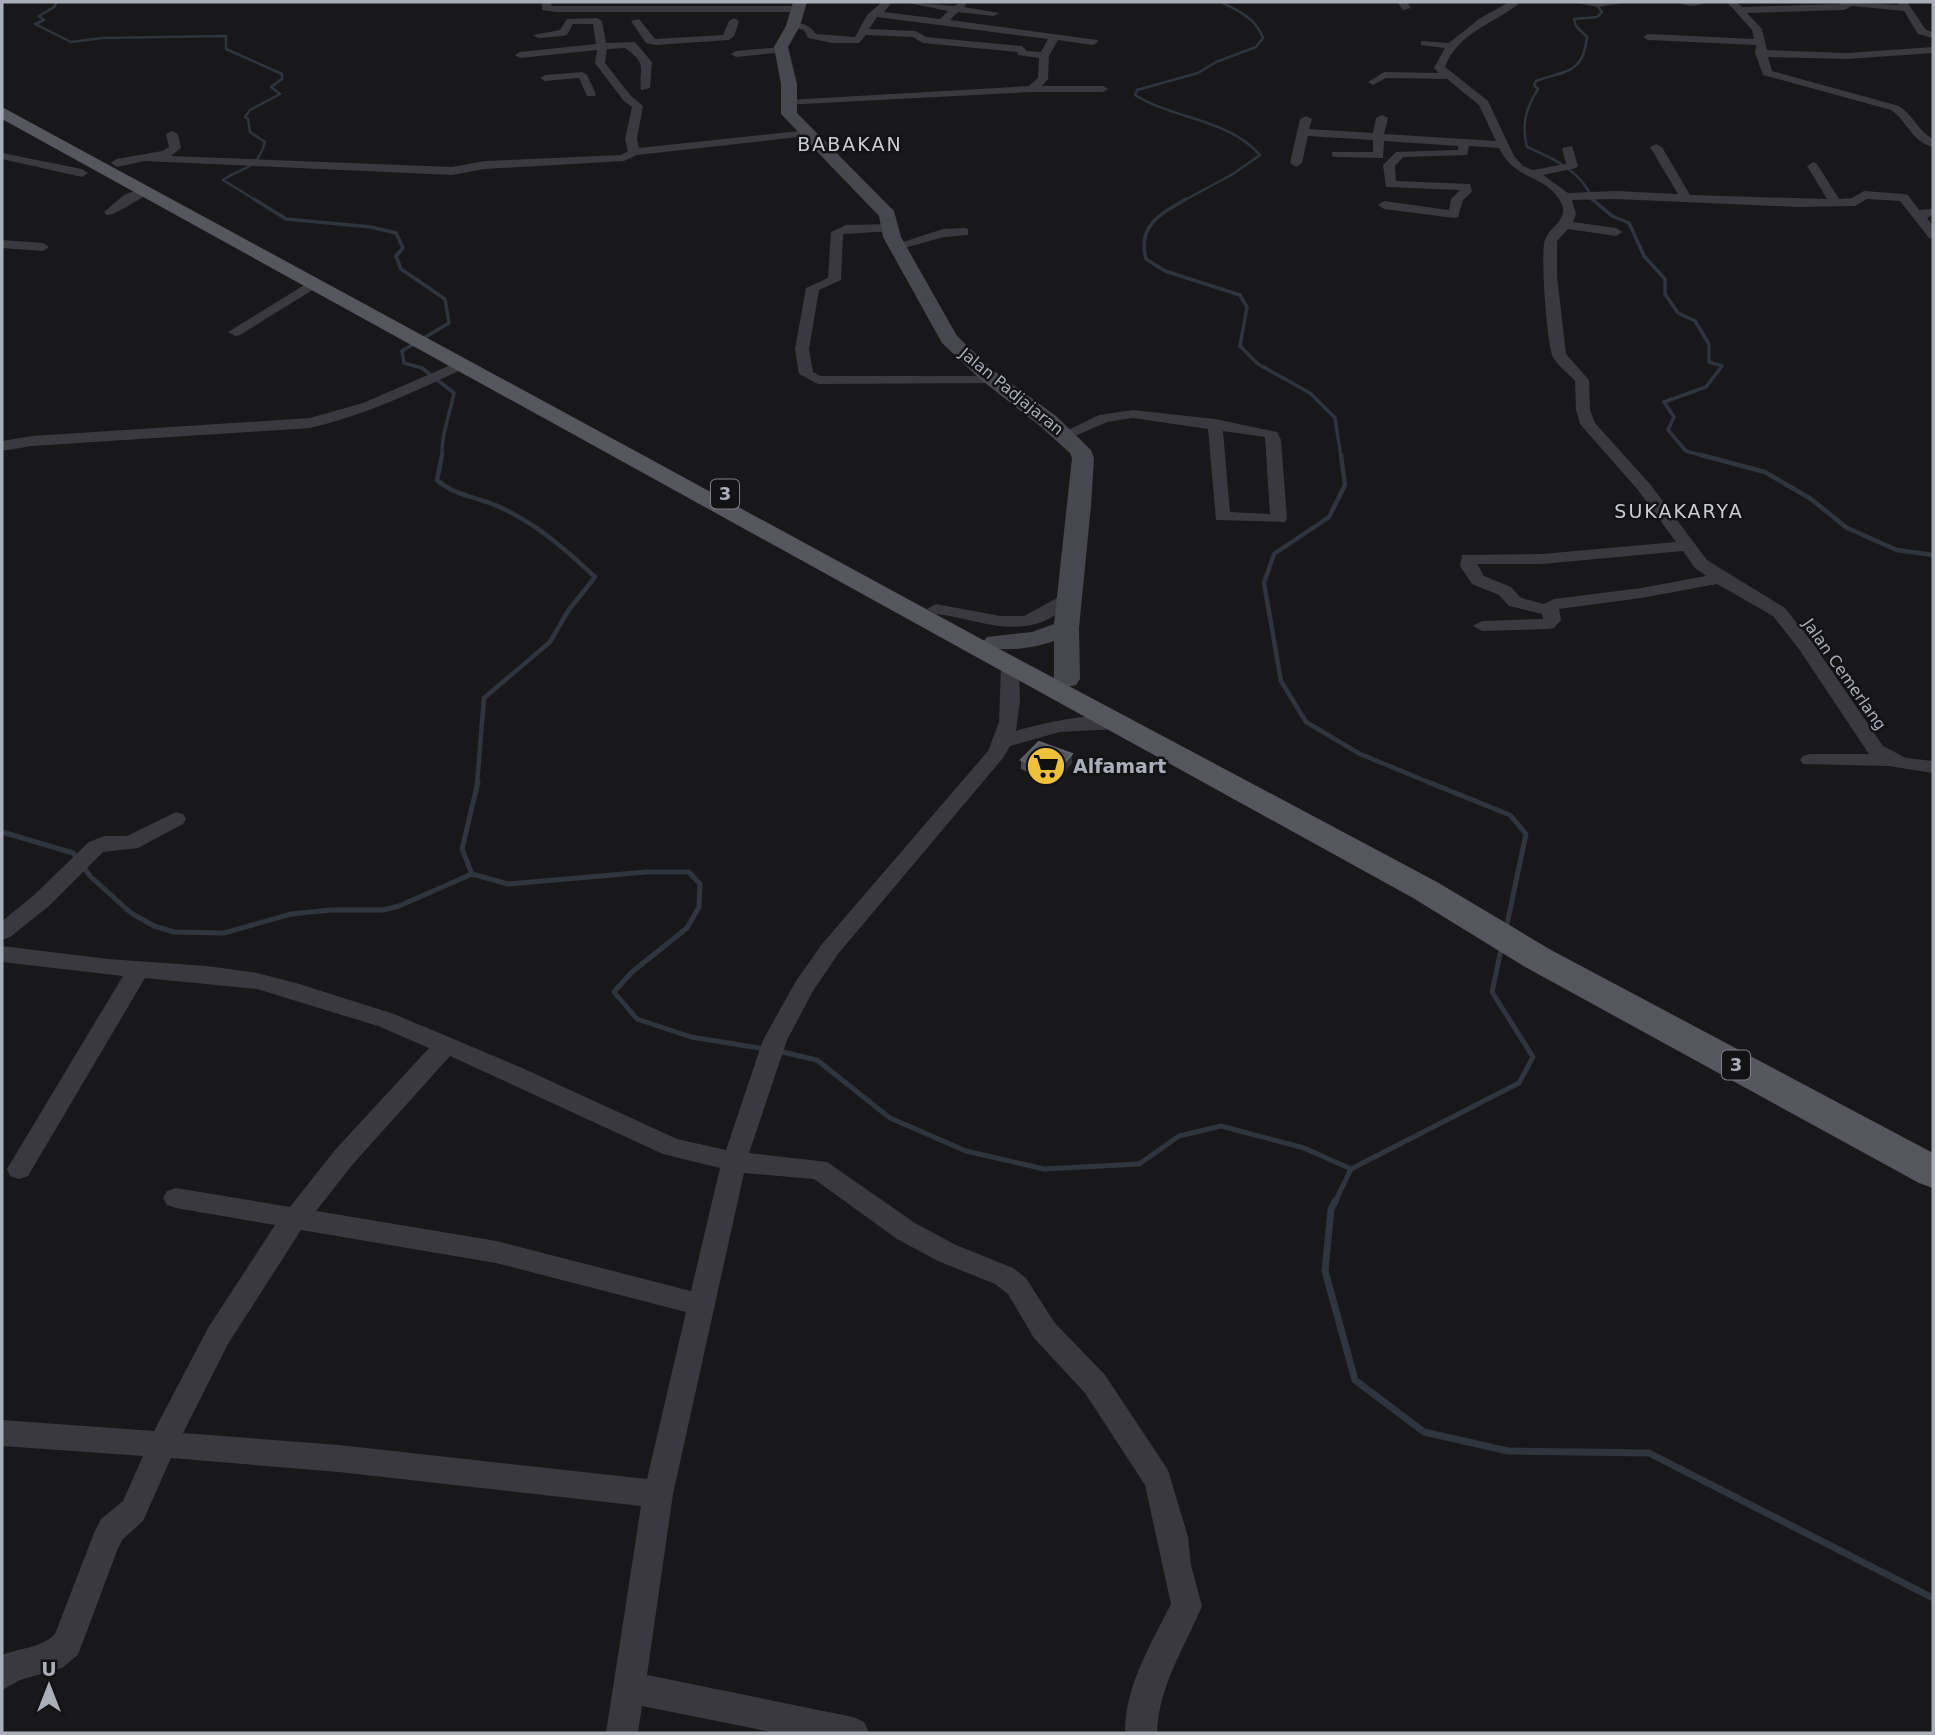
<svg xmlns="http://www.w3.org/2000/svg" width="1935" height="1735" viewBox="0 0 1935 1735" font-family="'DejaVu Sans',sans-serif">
<rect width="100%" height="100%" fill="#18181a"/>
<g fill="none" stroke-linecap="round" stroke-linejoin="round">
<g stroke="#2e353e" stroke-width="2.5">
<path d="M 57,2 L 54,7 L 39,16 L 44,20 L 35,24 L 71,42 L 102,38 L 226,36 L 226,49 L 282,74 L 282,79 L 271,87 L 280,94 L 250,110 L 245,117 L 248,119 L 250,132 L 265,142 C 256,172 245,165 223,180 L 257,201"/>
<path d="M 1183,201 L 1233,174 L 1260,155 C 1227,118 1175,120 1135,95 L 1137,90 L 1198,73 L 1216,62 L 1256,47 L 1263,38 C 1256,18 1239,11 1221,2"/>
<path d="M 1593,201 C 1583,172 1553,158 1527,147 C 1521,124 1526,108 1538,89 L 1534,85 L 1536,81 C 1567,70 1583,74 1587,37 L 1576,26 L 1574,19 L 1597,17 L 1602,12 L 1596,4"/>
</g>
<g stroke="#2e353e" stroke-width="3.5">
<path d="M 254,199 L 286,219 L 371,227 L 396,233 L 403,248 L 396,256 L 401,269 L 445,299 L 449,323 L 402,351 L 404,363 L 422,368 L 454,393 C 450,414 441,435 442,457"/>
<path d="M 1186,199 C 1160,214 1137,226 1146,259 L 1165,271 L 1240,295 L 1247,307 L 1240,346 L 1258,364 L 1310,393 L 1335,418 L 1341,457"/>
<path d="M 1592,199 L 1612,216 L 1629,223 L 1644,256 L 1665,279 L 1665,294 L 1678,313 L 1695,321 L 1709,344 L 1709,362 L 1722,366 L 1706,387 L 1664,402 L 1674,417 L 1668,430 L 1686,451 L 1707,457"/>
</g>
<g stroke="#2e353e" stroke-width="4.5">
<path d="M 442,455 L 437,480 C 456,497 480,497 502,508 C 538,525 566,550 595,577 L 568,611 L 550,642 L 484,698 L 477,784"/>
<path d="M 1341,455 L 1345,485 L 1329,517 L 1274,554 L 1264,583 L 1281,681 L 1306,722 L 1360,754 L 1433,784"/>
<path d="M 1701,455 L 1765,472 L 1811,499 L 1847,528 L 1897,550 L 1933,555"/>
</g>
<g stroke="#2e353e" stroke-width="5">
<path d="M 478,782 L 462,849 L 472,874 L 508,884 L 647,872 L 689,872 L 700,884 L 699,907 L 687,928 L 632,972 L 614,992 L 637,1019 L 691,1037 L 765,1049"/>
<path d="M 1428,782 L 1510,815 L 1526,834 L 1506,929"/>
<path d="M 2,832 L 73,853 L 91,877 L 131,913 L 154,926 L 174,932 L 224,933 L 291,914 L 331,910 L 383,910 L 399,906 L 472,874"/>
<path d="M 778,1051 L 817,1060 L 890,1118 L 966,1151 L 1044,1169 L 1139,1164 L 1179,1136 L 1221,1126 L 1304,1148 L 1351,1169"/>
<path d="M 1335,1202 L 1351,1169 L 1519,1083 L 1533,1057 L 1492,992 L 1502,945"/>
</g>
<path stroke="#2e353e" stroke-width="7" d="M 1336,1200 L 1331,1209 L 1325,1271 L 1355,1380 L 1424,1432 L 1508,1451 L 1649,1453 L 1933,1598"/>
<g fill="#39393f" fill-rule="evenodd">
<path d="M 542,2 L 552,2 L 551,6 L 798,6 L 803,9 L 798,12 L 556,12 L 542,10 Z"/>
<path d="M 882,2 L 892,2 L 884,12 L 940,19 L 948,11 L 904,2 L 954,6 L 963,2 L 966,4 L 964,7 L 999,13 L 994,16 L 958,12 L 950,20 L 1097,40 L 1098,42 L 1093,45 L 1058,40 L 1049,56 L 1048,79 L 1042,86 L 1103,86 L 1108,89 L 1103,92 L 1032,92 L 784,105 L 784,101 L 788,100 L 1029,86 L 1038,78 L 1039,58 L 1018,55 L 1017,52 L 923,43 L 913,37 L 866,35 L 859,43 L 832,43 L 808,38 L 804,30 L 788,26 C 797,19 810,25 816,34 L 855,37 L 867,15 ZM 877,17 L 1048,39 L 1041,52 L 1027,51 L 1022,46 L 926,37 L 916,31 L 869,29 Z"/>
<path d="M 1397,2 L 1407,2 L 1411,8 L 1403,10 Z"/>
<path d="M 1509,2 L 1521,2 C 1494,24 1458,32 1445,67 L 1488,101 L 1514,156 L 1523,166 L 1533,170 L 1566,164 L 1562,148 L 1572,146 L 1578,166 L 1576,168 L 1543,175 L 1568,193 L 1616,191 L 1678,194 L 1650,147 L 1656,144 L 1662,147 L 1690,195 L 1827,199 L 1807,166 L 1813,162 L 1817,164 L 1839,199 L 1852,198 L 1864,191 L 1904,194 L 1908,195 L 1919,210 L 1933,209 L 1933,215 L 1927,218 L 1933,226 L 1933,239 L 1929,238 L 1900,201 L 1867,199 L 1855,206 L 1798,207 L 1616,199 L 1572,200 L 1576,214 L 1573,222 L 1616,228 L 1622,232 L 1616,236 L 1568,229 L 1557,241 L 1557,276 L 1566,354 L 1589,380 L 1590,410 L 1595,423 L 1650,484 L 1707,560 L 1785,608 L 1812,642 L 1883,746 L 1906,758 L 1933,761 L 1933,773 L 1889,766 L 1803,764 L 1800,760 L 1803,756 L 1810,754 L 1869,754 L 1799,649 L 1773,616 L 1717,584 L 1641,598 L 1559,609 L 1561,620 L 1554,628 L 1548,629 L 1482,631 L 1473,626 L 1482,621 L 1543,619 L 1542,614 L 1509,606 L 1499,595 L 1472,584 L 1460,566 L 1462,555 L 1542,554 L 1676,542 L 1638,490 L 1580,424 L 1576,410 L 1575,381 C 1568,373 1558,366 1553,357 C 1547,347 1540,251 1545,240 C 1551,224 1572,219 1559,199 C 1544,175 1514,180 1499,148 L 1469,146 L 1467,155 L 1403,157 L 1395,166 L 1396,181 L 1470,184 L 1472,192 L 1463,200 L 1458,217 L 1454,218 L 1384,209 L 1378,205 L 1384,201 L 1449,210 L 1451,199 L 1460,190 L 1386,187 L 1383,165 L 1396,152 L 1458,150 L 1458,146 L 1384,141 L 1383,158 L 1336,157 L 1332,156 L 1332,152 L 1373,152 L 1373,140 L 1308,136 L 1302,163 L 1296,167 L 1290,163 L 1300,119 L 1306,116 L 1312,119 L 1309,129 L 1373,133 L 1376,118 L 1382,115 L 1388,118 L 1384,134 L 1496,141 L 1479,105 L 1447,79 L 1386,78 L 1373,85 L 1368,82 L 1384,72 L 1439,73 L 1434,68 L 1445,48 L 1421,45 L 1421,41 L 1449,43 L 1479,19 ZM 1683,551 L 1695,568 L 1706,576 L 1641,588 L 1554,599 L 1544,604 L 1521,598 L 1511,587 L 1484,576 L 1477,564 L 1542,564 Z"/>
<path d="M 1572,2 L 1629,2 L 1598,7 Z"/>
<path d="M 1679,2 L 1705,2 C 1699,7 1685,7 1679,2 Z"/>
<path d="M 1727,2 L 1737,2 L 1742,7 L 1841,4 L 1839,2 L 1899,5 L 1897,2 L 1907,2 L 1926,30 L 1933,32 L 1933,38 L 1918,34 L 1904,11 L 1852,6 L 1844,10 L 1747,13 L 1762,29 L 1767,50 L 1847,53 L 1933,47 L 1933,53 L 1847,59 L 1768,57 L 1772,71 L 1899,106 C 1916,118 1916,129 1933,139 L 1933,147 C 1911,141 1908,122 1891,110 L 1763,75 L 1755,53 L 1756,45 L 1648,40 L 1643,37 L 1648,34 L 1754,39 L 1752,30 Z"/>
<path d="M 597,18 L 602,21 L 606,43 L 635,42 L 652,62 L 650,88 L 641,90 C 638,67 649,65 625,48 L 607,49 L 605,63 L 631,96 L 643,106 L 637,139 L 639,148 L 808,130 L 814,133 L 808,136 L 637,155 L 624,161 L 485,169 L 452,175 L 144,161 L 117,167 L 111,163 L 117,159 L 162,151 L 169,147 L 166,134 L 172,131 L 178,134 L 181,148 L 171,156 L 452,167 L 485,161 L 621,155 L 628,151 L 625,139 L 632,107 L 623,100 L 595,63 L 597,50 L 520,58 L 515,55 L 520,52 L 596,44 L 593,24 L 573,24 L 567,35 L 563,36 L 538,38 L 533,35 L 560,30 L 567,19 Z"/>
<path d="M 734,18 L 739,21 L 734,36 L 729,40 L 655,45 L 646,43 L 631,21 L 639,19 L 655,39 L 723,35 L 729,21 Z"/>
<path d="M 781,47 L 785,48 L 785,52 L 736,57 L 731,54 L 736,51 Z"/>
<path d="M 582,72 L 587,75 L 596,94 L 595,96 L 587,96 L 579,78 L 545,81 L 540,78 L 545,75 Z"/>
<path d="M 2,153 L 82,169 L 88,173 L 82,177 L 2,159 Z"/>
<path d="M 147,186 L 153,190 L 151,193 C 139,198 116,216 106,215 L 104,212 L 124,195 Z"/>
<path d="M 891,224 L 897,228 L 895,231 L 843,234 L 841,280 L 819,290 L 809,349 L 813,372 L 821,376 L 995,376 L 1000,377 L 1002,380 L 1000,383 L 818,384 L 799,374 L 795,349 L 806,288 L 828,278 L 831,232 L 846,225 Z"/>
<path d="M 964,228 L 968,229 L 968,235 L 944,237 L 897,250 L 891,246 L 943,229 Z"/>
<path d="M 2,240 L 43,243 L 49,247 L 43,251 L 2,248 Z"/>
<path d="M 314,279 L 319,280 L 319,286 L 240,335 L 235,336 L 228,332 Z"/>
<path d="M 460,361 L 465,362 L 467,365 L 465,368 C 414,392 365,415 310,428 L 32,446 L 2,451 L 2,441 L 32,436 L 310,418 L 363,403 Z"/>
<path d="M 1133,410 L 1215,419 L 1277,432 L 1281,440 L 1287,519 L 1285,522 L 1216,520 L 1208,429 L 1133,418 L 1107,422 L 1066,440 L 1058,435 L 1099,415 ZM 1223,431 L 1265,437 L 1270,514 L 1230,512 Z"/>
<path d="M 1070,591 L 1076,592 L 1079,596 L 1076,600 C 1066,607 1056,616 1044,621 C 1008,636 972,618 936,614 L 927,609 L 936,604 L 1000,616 L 1024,616 Z"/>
<path d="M 1010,661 L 1019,666 L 1020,701 L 1016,731 C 1036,725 1112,706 1127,723 L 1117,729 L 1060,732 L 1010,746 L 1003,758 L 838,954 L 813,991 L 787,1040 L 749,1153 L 827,1162 L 915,1223 L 956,1245 L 1013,1268 L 1026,1278 L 1054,1322 L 1105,1375 L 1168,1470 L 1188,1537 L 1191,1565 L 1202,1606 C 1184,1649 1159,1685 1157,1733 L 1125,1733 C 1125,1686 1150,1646 1171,1604 L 1145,1485 L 1085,1393 L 1034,1338 L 1008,1294 L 995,1284 L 938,1261 L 897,1239 L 814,1179 L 744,1173 L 673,1494 L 647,1675 L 853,1717 L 864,1722 L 869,1733 L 776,1733 L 642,1706 L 638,1733 L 606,1733 L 641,1506 L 339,1472 L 171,1458 L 143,1521 L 123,1539 L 118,1548 L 78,1655 L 62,1668 L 20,1680 L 2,1690 L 2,1655 C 20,1648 41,1648 55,1634 L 94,1533 L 101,1519 L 123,1501 L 143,1456 L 2,1446 L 2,1420 L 154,1431 L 208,1328 L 275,1225 L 176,1208 L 167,1205 L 163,1198 L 167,1191 L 176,1188 L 290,1207 L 335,1150 L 429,1048 L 378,1026 L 257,989 L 145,978 L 28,1176 L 19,1179 L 10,1176 L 7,1169 L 123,976 L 2,962 L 2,946 L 108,959 L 207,966 L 257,973 L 296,983 L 394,1014 L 520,1067 L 677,1139 L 726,1150 L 763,1040 L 796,981 L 822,944 L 988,751 L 999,722 L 1001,666 ZM 450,1056 L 663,1154 L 720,1168 L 691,1291 L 496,1241 L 316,1211 L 353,1164 ZM 301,1230 L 496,1263 L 686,1312 L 647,1479 L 339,1445 L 183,1433 L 228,1344 Z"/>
<path d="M 176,812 L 183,814 L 186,819 L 183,824 L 138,848 L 103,852 L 49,906 L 10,937 L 2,940 L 2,921 L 33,896 L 89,842 L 104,836 L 127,836 Z"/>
</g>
<path fill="#47484f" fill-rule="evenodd" d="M 793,2 L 807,2 L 800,26 L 788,47 L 797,84 L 797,113 L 894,211 L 901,237 L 957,336 L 994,371 L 1056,416 L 1091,450 L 1094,458 L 1091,506 L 1079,628 L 1080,679 L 1076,685 L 1067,687 L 1058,685 L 1054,679 L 1054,641 C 1034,648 1007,652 987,647 L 983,642 L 987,637 L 1032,632 L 1054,624 L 1072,458 L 1070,453 L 1040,426 L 980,379 L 942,343 L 883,237 L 879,216 L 781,114 L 781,84 L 774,47 L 786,26 Z"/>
<path fill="#55565e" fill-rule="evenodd" d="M 2,107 L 1020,660 L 1437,882 L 1551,950 L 1933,1153 L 1933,1188 L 1919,1183 L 1527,968 L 1413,898 L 2,119 Z"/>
</g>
<path fill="#494a4f" d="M 1021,760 L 1072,763 L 1054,783 L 1021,769 Z"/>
<path fill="#313235" d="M 1072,754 L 1072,763 L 1054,783 L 1054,774 Z"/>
<path fill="#54555a" stroke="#616369" stroke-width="2" d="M 1039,742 L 1072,754 L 1054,774 L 1021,760 Z"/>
<defs>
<g id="supermarket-disc" transform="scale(2.0125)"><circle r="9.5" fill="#efc13b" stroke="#131315"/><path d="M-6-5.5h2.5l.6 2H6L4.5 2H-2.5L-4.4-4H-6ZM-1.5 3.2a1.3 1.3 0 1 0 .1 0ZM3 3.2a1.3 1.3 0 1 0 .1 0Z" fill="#111"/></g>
</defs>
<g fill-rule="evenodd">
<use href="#supermarket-disc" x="1046" y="766"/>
</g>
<g text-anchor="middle" stroke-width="5" stroke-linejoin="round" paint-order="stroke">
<g font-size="16" fill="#aaaeb9" stroke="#131315">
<text transform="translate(1012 391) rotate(39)" y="6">Jalan Padjajaran</text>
<text transform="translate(1845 674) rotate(55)" y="6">Jalan Cemerlang</text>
</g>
<g fill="#131315" stroke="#7d8088" stroke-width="2">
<rect x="711" y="479.5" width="28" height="29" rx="5"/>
<rect x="1722" y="1050.5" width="28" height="29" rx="5"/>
</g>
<g font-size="18" font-weight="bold" fill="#aaaeb9">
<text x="725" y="500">3</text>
<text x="1736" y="1071">3</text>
</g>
<g font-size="19" letter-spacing="2" fill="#cbcdd5" stroke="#131315">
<text x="850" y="151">BABAKAN</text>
<text x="1679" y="518">SUKAKARYA</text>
</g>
<g font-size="19" font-weight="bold" fill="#aaaeb9" stroke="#131315" text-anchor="start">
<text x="1073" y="773">Alfamart</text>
</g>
</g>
<rect width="1935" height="1735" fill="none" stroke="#aaaeb9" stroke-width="7"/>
<g transform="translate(49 1686)" stroke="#131315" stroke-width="5" paint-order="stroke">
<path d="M0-5L12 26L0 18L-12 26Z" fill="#aaaeb9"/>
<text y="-10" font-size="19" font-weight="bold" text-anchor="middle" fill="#aaaeb9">U</text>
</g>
</svg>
